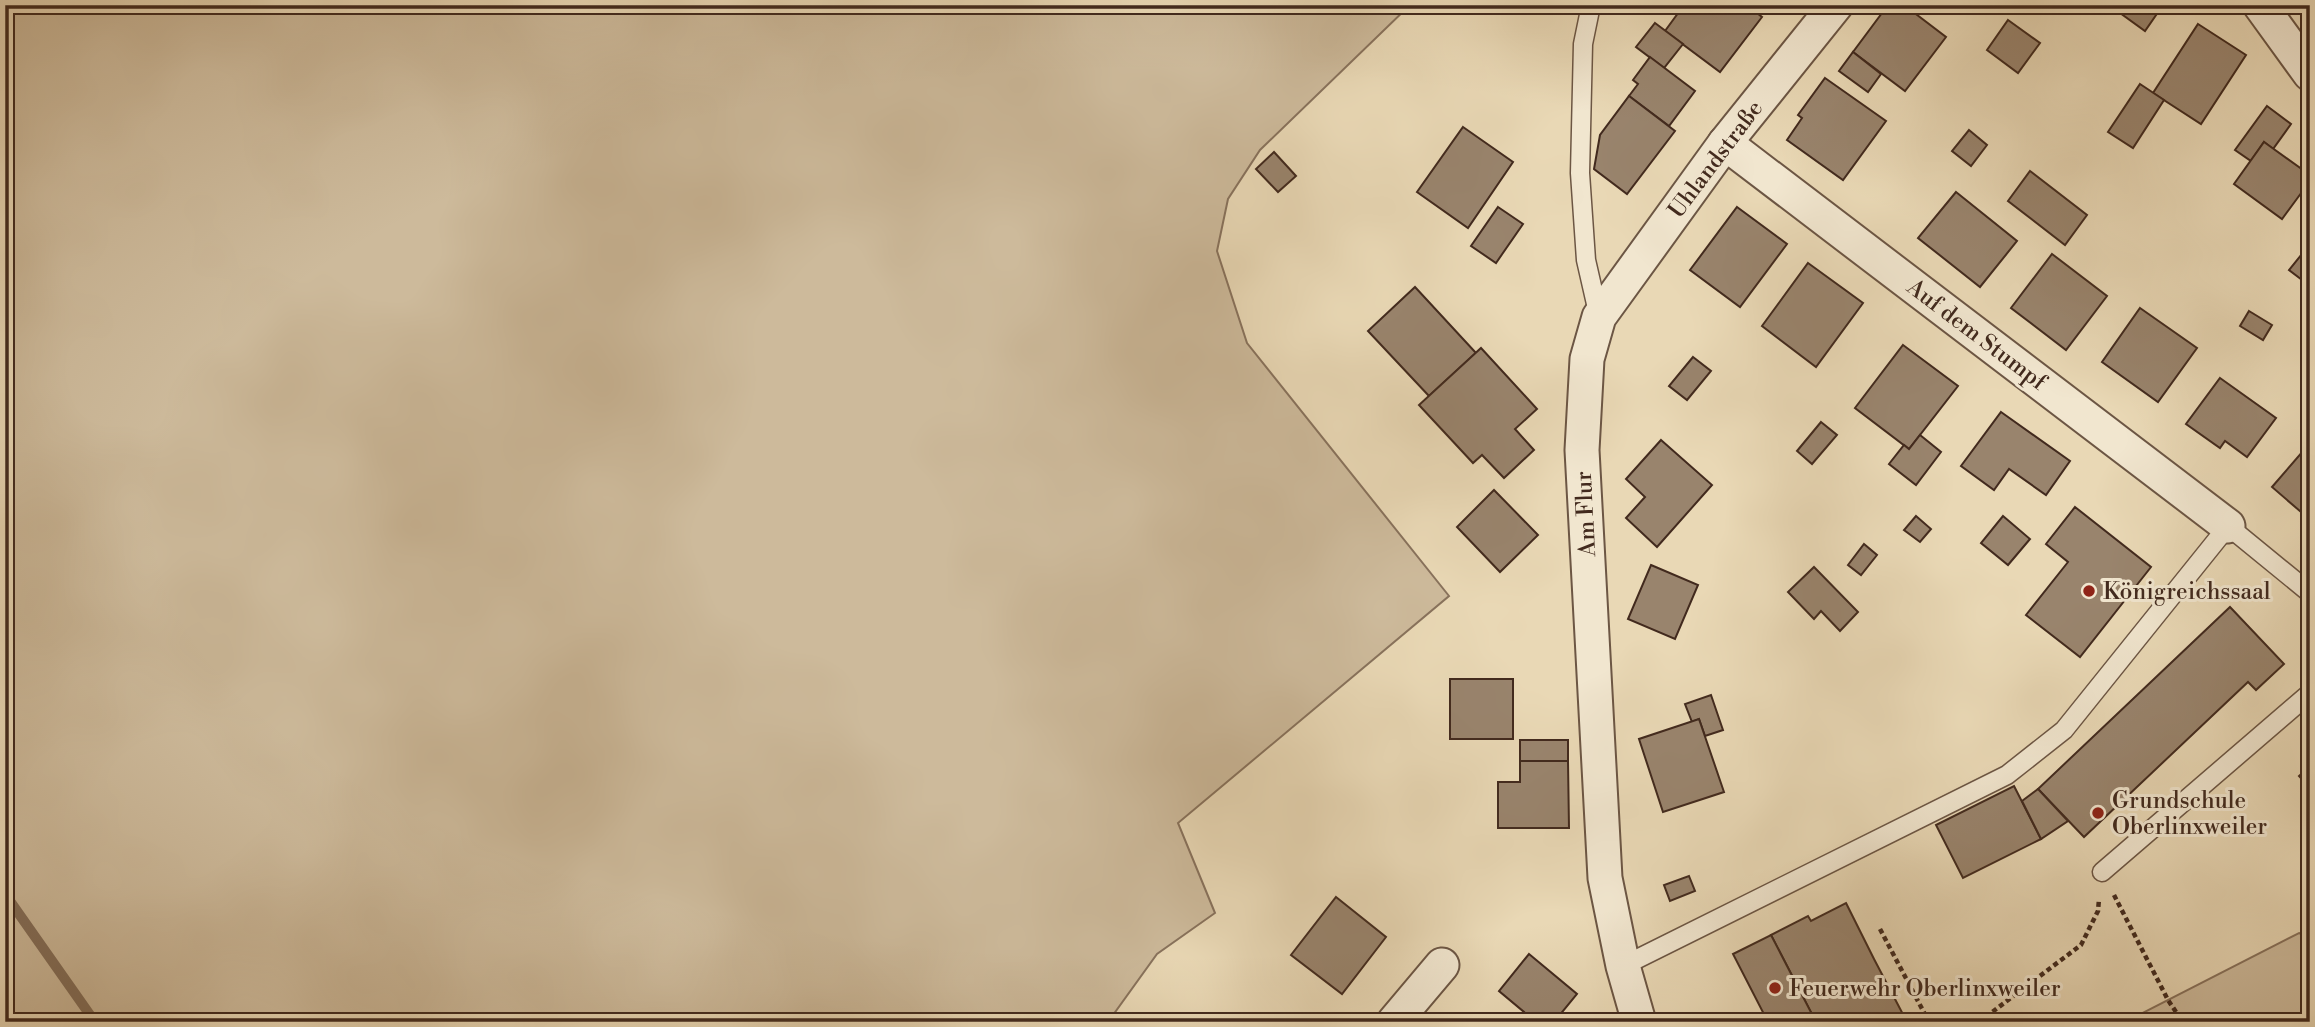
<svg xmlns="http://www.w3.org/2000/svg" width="2315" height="1027" viewBox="0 0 2315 1027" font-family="'Libre Bodoni',serif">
<rect width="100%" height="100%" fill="#e9d8b5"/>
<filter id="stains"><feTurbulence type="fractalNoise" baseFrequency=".00286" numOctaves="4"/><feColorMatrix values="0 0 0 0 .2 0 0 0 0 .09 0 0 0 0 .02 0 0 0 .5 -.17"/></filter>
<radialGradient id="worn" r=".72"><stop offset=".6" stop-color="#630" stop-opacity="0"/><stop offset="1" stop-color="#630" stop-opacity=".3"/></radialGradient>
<g fill="#cdba9b" stroke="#88725c" stroke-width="2">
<path d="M 5,5 L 1410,5 L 1260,150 L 1228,199 L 1217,251 L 1247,343 L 1449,596 L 1178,823 L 1215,913 L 1157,954 L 1108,1022 L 5,1022 Z"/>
<path d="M 2299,933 L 2310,938 L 2310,1022 L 2125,1022 Z"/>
</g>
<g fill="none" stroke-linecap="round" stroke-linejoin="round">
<path stroke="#846f5a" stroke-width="10" d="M 5,894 L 95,1022"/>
</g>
<g fill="#99846d" stroke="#422a1e" stroke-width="2">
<path d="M 1684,5 L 1747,5 L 1762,17 L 1720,72 L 1665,31 Z"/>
<path d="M 1888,5 L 1904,5 L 1946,37 L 1905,91 L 1853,52 Z"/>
<path d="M 2109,5 L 2163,5 L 2145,31 Z"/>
<path d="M 2008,20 L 2040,43 L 2018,73 L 1987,50 Z"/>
<path d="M 1655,23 L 1683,44 L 1664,68 L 1636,47 Z"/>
<path d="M 2198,24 L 2246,55 L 2201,124 L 2153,93 Z"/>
<path d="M 1853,52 L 1881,74 L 1868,92 L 1839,71 Z"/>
<path d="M 1650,57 L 1695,91 L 1669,126 L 1629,96 L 1638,84 L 1633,80 Z"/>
<path d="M 1825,78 L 1886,121 L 1843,180 L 1787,140 L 1802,118 L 1798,115 Z"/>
<path d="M 2140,84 L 2164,100 L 2133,148 L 2108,132 Z"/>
<path d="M 1629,96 L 1675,131 L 1627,194 L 1594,169 L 1600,135 Z"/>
<path d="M 2267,106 L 2291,124 L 2273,149 L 2264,142 L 2251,161 L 2235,150 Z"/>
<path d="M 1463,127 L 1513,162 L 1468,228 L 1417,192 Z"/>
<path d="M 1969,130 L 1987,145 L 1971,166 L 1952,151 Z"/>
<path d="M 2264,142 L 2310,175 L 2310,181 L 2282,219 L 2234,184 Z"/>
<path d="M 1274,152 L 1296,176 L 1278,192 L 1256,169 Z"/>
<path d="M 2030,171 L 2087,215 L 2065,245 L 2008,201 Z"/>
<path d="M 1956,192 L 2017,241 L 1980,287 L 1918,238 Z"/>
<path d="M 1498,207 L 1523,224 L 1496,263 L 1471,246 Z"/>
<path d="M 1737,207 L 1787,244 L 1740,307 L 1690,270 Z"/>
<path d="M 2310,244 L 2310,286 L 2289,270 Z"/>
<path d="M 2052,254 L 2107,296 L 2066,350 L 2011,308 Z"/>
<path d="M 1808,263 L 1863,303 L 1816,367 L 1762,326 Z"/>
<path d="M 1415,287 L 1476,353 L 1429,396 L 1368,331 Z"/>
<path d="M 2140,308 L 2197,348 L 2158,402 L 2102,362 Z"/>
<path d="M 2249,311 L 2272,325 L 2263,340 L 2240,326 Z"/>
<path d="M 1903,345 L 1958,386 L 1909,449 L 1855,408 Z"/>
<path d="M 1481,348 L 1537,409 L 1515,429 L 1534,450 L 1504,478 L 1482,455 L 1473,463 L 1419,405 Z"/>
<path d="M 1693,357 L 1711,371 L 1687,400 L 1669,386 Z"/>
<path d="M 2220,378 L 2276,418 L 2247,457 L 2225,441 L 2220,448 L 2186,424 Z"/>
<path d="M 2001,412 L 2070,461 L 2046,495 L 2009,469 L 1994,490 L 1961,466 Z"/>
<path d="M 1821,422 L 1837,435 L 1812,464 L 1797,451 Z"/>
<path d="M 1920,435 L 1941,452 L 1916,485 L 1889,464 L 1904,445 L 1909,449 Z"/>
<path d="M 1661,440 L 1712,485 L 1657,547 L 1626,518 L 1645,497 L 1626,479 Z"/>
<path d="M 2310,443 L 2310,515 L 2308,518 L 2272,487 Z"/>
<path d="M 1494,490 L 1538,535 L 1500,572 L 1457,527 Z"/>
<path d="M 2075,507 L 2151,567 L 2080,657 L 2026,615 L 2068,562 L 2046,544 Z"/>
<path d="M 1916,516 L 1931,529 L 1920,542 L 1904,530 Z"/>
<path d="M 2003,516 L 2030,539 L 2008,565 L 1981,543 Z"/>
<path d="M 1864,544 L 1877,555 L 1861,575 L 1848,565 Z"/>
<path d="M 1651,565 L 1698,585 L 1675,639 L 1628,619 Z"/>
<path d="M 1814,567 L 1858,612 L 1840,631 L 1821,611 L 1814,619 L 1788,592 Z"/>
<path d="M 2230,607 L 2284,664 L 2256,690 L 2248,682 L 2084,837 L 2038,789 Z"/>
<rect x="1450" y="679" width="63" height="60"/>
<path d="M 1711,695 L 1723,730 L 1705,736 L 1699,719 L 1692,722 L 1685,704 Z"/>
<path d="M 1699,719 L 1724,792 L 1663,812 L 1639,739 Z"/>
<rect x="1520" y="740" width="48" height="21"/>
<path d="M 1520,761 L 1568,761 L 1569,828 L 1498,828 L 1498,782 L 1520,782 Z"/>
<path d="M 2310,766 L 2310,788 L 2299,776 Z"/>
<path d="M 2014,786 L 2041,839 L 1963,878 L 1936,825 Z"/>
<path d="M 2038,789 L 2068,821 L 2041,839 L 2022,801 Z"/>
<path d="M 1689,876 L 1695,891 L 1670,901 L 1664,885 Z"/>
<path d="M 1336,897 L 1386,937 L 1342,994 L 1291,955 Z"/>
<path d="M 1846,903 L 1874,959 L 1907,1022 L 1816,1022 L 1771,935 L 1808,916 L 1811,921 Z"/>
<path d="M 1771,935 L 1816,1022 L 1768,1022 L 1733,954 Z"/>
<path d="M 1529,954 L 1577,994 L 1554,1022 L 1536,1022 L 1499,991 Z"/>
</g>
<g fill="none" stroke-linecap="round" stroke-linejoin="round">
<g stroke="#6c5644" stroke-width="21">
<g id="service">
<path d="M 1591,5 L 1583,44 L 1580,173 L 1586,260 L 1599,317"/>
<path d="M 2102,872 L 2310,693"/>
<path d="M 1623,966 L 2007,775 L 2064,730 L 2228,526 L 2310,593"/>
</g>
</g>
<g stroke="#6c5644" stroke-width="37">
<g id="minor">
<path d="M 2260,5 L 2310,74"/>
<path d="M 1725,143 L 2228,526"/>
<path d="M 1394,1022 L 1442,965"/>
<path d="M 1639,1022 L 1623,966 L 1605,878 L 1582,450 L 1587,359 L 1599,317 L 1725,143 L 1836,5"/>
</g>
</g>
<g stroke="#422a1e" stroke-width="4.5" stroke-dasharray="5 3.5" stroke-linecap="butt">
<path d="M 2114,895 L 2168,1000 L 2180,1018 L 2189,1022"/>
<path d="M 1880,929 L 1929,1022"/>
<path d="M 1979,1022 L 2081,945 L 2098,911 L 2099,899"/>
</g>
<use href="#service" stroke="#f1e6cf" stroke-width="18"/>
<use href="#minor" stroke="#f1e6cf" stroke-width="33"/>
</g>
<g fill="#8f2418" stroke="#f1e6cf" stroke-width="2.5">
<circle cx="2089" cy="591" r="7"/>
<circle cx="2098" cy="813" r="7"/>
<circle cx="1775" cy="988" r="7"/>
</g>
<g text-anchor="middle" stroke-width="6" stroke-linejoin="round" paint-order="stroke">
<g font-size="23" fill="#422a1e" stroke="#f1e6cf">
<text transform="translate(1715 159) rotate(-53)" y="8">Uhlandstraße</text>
<text transform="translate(1977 334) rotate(37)" y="8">Auf dem Stumpf</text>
<text transform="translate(1585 514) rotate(-93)" y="8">Am Flur</text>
</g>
<g font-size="23" fill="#422a1e" stroke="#f1e6cf" text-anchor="start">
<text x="2103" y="599">Königreichssaal</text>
<text x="2112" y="808">Grundschule<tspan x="2112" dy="26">Oberlinxweiler</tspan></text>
<text x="1789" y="996">Feuerwehr Oberlinxweiler</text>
</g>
</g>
<rect width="2315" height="1027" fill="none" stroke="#e9d8b5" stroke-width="28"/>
<rect x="7" y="7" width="2301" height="1013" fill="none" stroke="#422a1e" stroke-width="3.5"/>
<rect x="14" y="14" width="2287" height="999" fill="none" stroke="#422a1e" stroke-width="2"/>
<rect width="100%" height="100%" filter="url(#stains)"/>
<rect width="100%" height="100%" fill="url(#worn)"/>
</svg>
